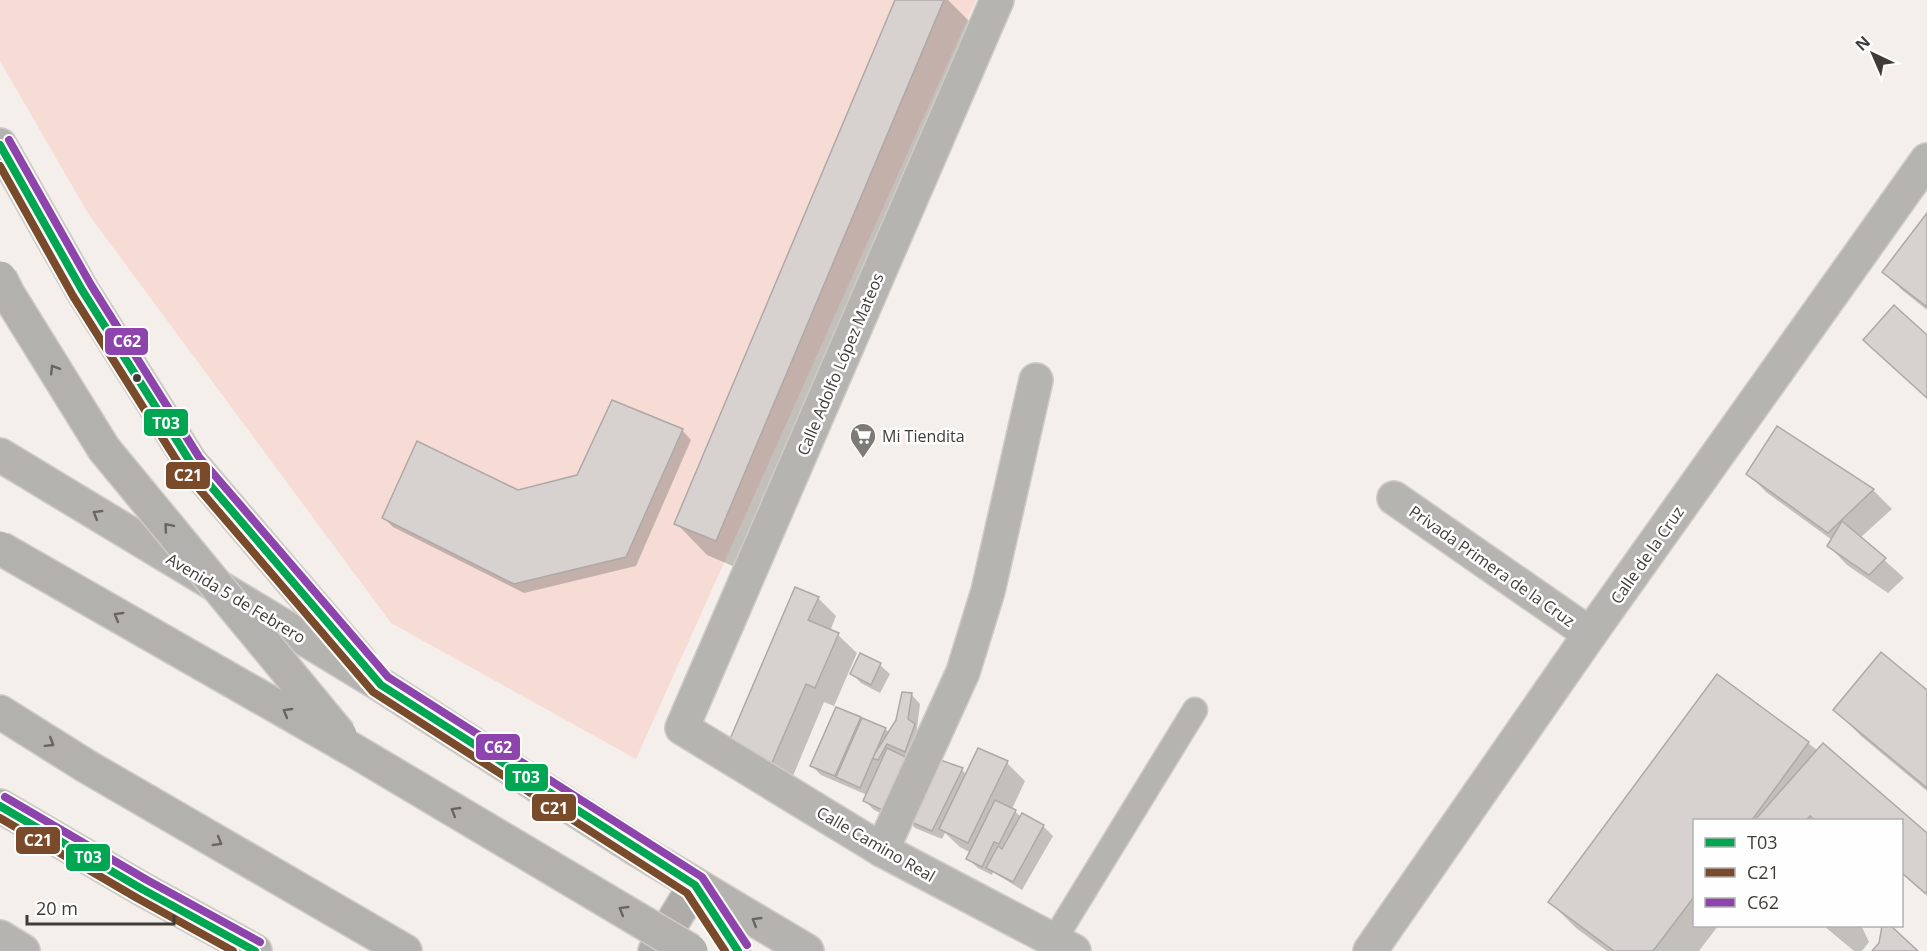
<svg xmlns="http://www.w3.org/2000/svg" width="1927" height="951" viewBox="0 0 1927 951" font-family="'Open Sans',sans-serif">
<rect width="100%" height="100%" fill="#f4efea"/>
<path fill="#f6dcd5" d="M 0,0 L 976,0 L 636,759 L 391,623 L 89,215 L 0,61 Z"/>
<g fill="#0003">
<path d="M 897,0 L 948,0 L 976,28 L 747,572 L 707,555 L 676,523 Z"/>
<path d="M 1927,216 L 1927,310 L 1902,290 L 1884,272 Z"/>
<path d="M 1777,428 L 1873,490 L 1892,509 L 1860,538 L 1904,578 L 1888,593 L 1847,565 L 1829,546 L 1832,540 L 1766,492 L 1748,473 Z"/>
<path d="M 682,430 L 691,440 L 636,566 L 524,593 L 393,527 L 384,518 L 518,492 L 578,476 Z"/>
<path d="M 818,598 L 836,616 L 830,631 L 838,635 L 857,653 L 834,706 L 824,702 L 790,783 L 729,746 Z"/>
<path d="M 880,665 L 890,674 L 880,693 L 861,683 L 852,674 Z"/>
<path d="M 1927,692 L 1927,791 L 1861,736 L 1835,710 Z"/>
<path d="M 911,694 L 920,704 L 917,728 L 923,735 L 914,762 L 962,770 L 967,775 L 1007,763 L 1025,781 L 1012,809 L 1021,817 L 1022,815 L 1043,826 L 1053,836 L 1022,890 L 993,872 L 992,875 L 978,868 L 968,859 L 971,853 L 960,847 L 945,833 L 942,839 L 915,828 L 904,816 L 901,822 L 874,810 L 864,800 L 867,795 L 821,775 L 812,766 L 837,709 L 885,729 L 890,733 Z"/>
<path d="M 1808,743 L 1927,835 L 1927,896 L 1902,874 L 1902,820 L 1694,820 L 1694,926 L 1718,926 L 1699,951 L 1607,951 L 1576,928 L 1550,902 Z"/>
<path d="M 1824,926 L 1863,926 L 1862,927 L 1869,942 L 1862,951 L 1854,951 Z"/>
</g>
<g fill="#d7d2cf" stroke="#aea9a6" stroke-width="1.5">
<path d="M 895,0 L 944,0 L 716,541 L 674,524 Z"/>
<path d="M 1927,213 L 1927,307 L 1882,272 Z"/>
<path d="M 1894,305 L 1927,335 L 1927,398 L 1863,340 Z"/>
<path d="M 612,400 L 683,429 L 626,557 L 514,584 L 382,518 L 417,441 L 518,490 L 577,475 Z"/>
<path d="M 1777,426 L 1874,489 L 1828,533 L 1746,474 Z"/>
<path d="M 1842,521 L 1886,558 L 1869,575 L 1827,546 Z"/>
<path d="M 795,587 L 819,597 L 808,620 L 839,633 L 815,688 L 806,684 L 771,765 L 727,746 Z"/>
<path d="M 1881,652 L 1927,690 L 1927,788 L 1833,710 Z"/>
<path d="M 860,653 L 881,663 L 871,685 L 850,674 Z"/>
<path d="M 1717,674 L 1809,742 L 1752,820 L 1694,820 L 1694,897 L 1653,951 L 1614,951 L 1548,902 Z"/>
<path d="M 902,692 L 912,693 L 908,719 L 915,724 L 905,752 L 887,744 L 878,760 L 872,758 L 896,720 Z"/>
<path d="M 836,707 L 861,717 L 835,776 L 810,766 Z"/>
<path d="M 862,718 L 886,728 L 860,788 L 836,777 Z"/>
<path d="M 1823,743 L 1927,833 L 1927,891 L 1925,893 L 1902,873 L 1902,820 L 1815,820 L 1810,816 L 1806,820 L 1755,820 Z"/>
<path d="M 887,748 L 916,762 L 891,814 L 863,801 Z"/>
<path d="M 978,748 L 1008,761 L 968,843 L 939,829 Z"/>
<path d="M 932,757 L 963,768 L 932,831 L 904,819 Z"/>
<path d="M 995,800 L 1016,810 L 999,844 L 994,842 L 982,867 L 966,859 Z"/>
<path d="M 1022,813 L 1044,825 L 1013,882 L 986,868 L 998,846 L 1002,849 Z"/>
<path d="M 1882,926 L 1891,926 L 1918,951 L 1872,951 L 1879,943 Z"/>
</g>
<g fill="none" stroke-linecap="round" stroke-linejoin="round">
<g stroke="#cfcbc7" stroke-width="27">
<g id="lane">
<path d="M 697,888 L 738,951"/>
<path d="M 1054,940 L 1195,710"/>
</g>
</g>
<g stroke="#cfcbc7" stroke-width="36">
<g id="street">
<path d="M 997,0 L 682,728 L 882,850 L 1074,951"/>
<path d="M 1394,498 L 1590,634"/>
<path d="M 882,850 L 963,672 L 988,591 L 1036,380"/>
<path d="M 0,937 L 23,951"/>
<path d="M 1370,951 L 1590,634 L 1927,160"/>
</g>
</g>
<g stroke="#cfcbc7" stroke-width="36">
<g id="secondary">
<path d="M 0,145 L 82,290 L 191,463 L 360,661"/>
<path d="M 0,455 L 381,685 L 636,849 L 807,951"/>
<path d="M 0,806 L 142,889 L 255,951"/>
</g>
</g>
<g stroke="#cfcbc7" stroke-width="36">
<path id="primary" d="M 655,951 L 695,885"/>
</g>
<g stroke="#cfcbc7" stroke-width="36">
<path id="highway" d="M 0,712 L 86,766 L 405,951"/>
</g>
<use href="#lane" stroke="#b6b4b1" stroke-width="24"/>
<use href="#street" stroke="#b6b4b1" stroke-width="33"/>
<use href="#secondary" stroke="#b5b3af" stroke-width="33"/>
<use href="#primary" stroke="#aeaca9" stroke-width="33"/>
<use href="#highway" stroke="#b3b1ae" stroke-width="33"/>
<g stroke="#cfcbc7" stroke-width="36" stroke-linecap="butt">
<g id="highway-bridge">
<path d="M 0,278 L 8,294 L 104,449 L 340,735"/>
<path d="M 0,548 L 353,750 L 691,951"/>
</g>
</g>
<use href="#highway-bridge" stroke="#b3b1ae" stroke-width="33"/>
<g stroke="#fefefe" stroke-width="12">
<g id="bus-1">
<path d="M 0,145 L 82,290 L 191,463 L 381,685 L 695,885 L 738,951"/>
<path d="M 0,806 L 142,889 L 255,951"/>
</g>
</g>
<g stroke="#fefefe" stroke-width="12">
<g id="bus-2">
<path d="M 0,166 L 73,296 L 182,469 L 373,692 L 687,893 L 725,951"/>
<path d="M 0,818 L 137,898 L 233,951"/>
</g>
</g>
<g stroke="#fefefe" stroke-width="12">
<g id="bus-3">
<path d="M 9,140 L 91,285 L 199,457 L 388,677 L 702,877 L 747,945"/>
<path d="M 5,797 L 147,880 L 260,942"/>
</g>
</g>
<use href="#bus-1" stroke="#00a651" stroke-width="8"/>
<use href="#bus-2" stroke="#7a4b2a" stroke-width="8"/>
<use href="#bus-3" stroke="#8e44ad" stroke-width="8"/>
</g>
<defs><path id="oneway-chevron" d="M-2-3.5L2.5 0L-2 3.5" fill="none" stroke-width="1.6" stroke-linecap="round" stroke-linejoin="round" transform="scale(1.5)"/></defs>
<g stroke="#686561">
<use href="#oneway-chevron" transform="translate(54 369) rotate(-122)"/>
<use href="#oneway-chevron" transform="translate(168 527) rotate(-130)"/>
<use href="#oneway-chevron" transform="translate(118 616) rotate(-150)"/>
<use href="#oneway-chevron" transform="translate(287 712) rotate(-150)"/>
<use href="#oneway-chevron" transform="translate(50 743) rotate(32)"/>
<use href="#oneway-chevron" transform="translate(455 811) rotate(-149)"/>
<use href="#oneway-chevron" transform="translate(218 842) rotate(30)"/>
<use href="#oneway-chevron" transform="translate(623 910) rotate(-149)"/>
</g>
<g stroke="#686662">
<use href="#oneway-chevron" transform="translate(97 514) rotate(-149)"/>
<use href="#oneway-chevron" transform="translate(756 921) rotate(-149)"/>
</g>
<defs>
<g id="supermarket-pin" transform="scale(1.35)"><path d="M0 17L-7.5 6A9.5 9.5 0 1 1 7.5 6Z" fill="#7e7b76" stroke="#fefefe"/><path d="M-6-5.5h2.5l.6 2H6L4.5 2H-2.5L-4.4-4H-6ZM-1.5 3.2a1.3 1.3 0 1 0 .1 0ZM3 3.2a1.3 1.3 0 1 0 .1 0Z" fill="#fff"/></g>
</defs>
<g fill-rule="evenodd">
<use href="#supermarket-pin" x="863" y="436"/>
</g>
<circle fill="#3f3c38" stroke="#fefefe" stroke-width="2" cx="137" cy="378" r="5"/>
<g text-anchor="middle" stroke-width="5" stroke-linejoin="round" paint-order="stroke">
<g font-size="16" fill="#3f3c38" stroke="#fefefe">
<text transform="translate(840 364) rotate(-67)" y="6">Calle Adolfo López Mateos</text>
<text transform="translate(1647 555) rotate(-55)" y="6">Calle de la Cruz</text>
<text transform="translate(1492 566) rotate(35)" y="6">Privada Primera de la Cruz</text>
<text transform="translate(236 598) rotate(31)" y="6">Avenida 5 de Febrero</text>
<text transform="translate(876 844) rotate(30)" y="6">Calle Camino Real</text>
</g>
<g font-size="16" fill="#3f3c38" stroke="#fefefe" text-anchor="start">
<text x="882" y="442">Mi Tiendita</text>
</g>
</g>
<g stroke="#fefefe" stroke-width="2">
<rect x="104" y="327" width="45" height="29" rx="6" fill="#8e44ad"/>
<rect x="143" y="408" width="46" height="29" rx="6" fill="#00a651"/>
<rect x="165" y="461" width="46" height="29" rx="6" fill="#7a4b2a"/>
<rect x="475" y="733" width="46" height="28" rx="6" fill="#8e44ad"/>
<rect x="504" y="763" width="45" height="29" rx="6" fill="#00a651"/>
<rect x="531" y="793" width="46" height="29" rx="6" fill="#7a4b2a"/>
<rect x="15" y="826" width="46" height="29" rx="6" fill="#7a4b2a"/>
<rect x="65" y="843" width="46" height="29" rx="6" fill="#00a651"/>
</g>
<g font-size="16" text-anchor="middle" font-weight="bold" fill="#fff">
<text x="127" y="347">C62</text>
<text x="166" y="429">T03</text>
<text x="188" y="481">C21</text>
<text x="498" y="753">C62</text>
<text x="526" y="783">T03</text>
<text x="554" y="814">C21</text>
<text x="38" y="846">C21</text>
<text x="88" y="863">T03</text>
</g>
<rect x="1693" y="819" width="210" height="108" fill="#fefefe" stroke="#b2b0af" stroke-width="1.5"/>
<rect x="1705" y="838" width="30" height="9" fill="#00a651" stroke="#b2b0af" stroke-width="1.5"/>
<text x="1747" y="849" font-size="18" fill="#3f3c38">T03</text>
<rect x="1705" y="868" width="30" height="9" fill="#7a4b2a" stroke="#b2b0af" stroke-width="1.5"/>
<text x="1747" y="879" font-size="18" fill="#3f3c38">C21</text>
<rect x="1705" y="898" width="30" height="9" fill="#8e44ad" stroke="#b2b0af" stroke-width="1.5"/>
<text x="1747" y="909" font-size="18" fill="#3f3c38">C62</text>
<g transform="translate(1873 54) rotate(316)" stroke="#fefefe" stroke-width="4.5" paint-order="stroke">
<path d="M0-4.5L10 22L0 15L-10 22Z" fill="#3f3c38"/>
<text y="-9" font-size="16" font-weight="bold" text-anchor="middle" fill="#3f3c38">N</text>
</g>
<path d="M27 915v9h147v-9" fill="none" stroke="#3f3c38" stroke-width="3"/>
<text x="36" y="915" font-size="18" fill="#3f3c38" stroke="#fefefe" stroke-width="4.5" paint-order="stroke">20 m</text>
</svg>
